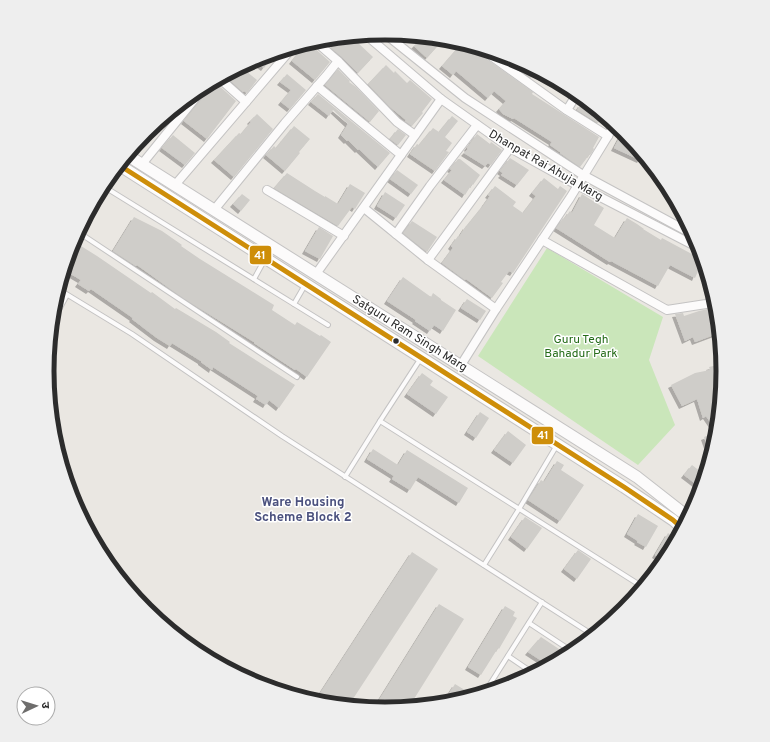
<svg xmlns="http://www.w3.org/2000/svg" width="770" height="742" viewBox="0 0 770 742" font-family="Overpass,'Noto Sans Devanagari',sans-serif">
<defs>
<filter id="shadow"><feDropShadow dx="-3" dy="3" stdDeviation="0" flood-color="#0004"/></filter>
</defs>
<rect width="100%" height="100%" fill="#eae7e2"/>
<path fill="#cae6ba" d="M 547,248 L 663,317 L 649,360 L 675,425 L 638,465 L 478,356 Z"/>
<g fill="#cfcdc9" filter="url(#shadow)">
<path d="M 361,35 L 356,41 L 373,57 L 358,73 L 342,57 L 331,48 L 340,37 Z"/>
<path d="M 423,37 L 444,39 L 427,58 L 414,46 Z"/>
<path d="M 310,42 L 311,45 L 330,62 L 315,80 L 292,61 L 299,52 L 297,50 L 298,46 Z"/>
<path d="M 462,43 L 472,46 L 475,48 L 477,52 L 533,92 L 532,94 L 599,137 L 593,148 L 594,149 L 591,154 L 590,155 L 589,155 L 580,167 L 560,153 L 560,152 L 550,145 L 552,142 L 514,118 L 513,119 L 503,114 L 499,109 L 506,101 L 494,91 L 488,98 L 456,71 L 453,75 L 442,66 Z"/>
<path d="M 497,54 L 515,59 L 536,70 L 531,78 Z"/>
<path d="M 265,56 L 270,60 L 264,68 L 253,60 Z"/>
<path d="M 386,65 L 394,73 L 395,71 L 407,83 L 410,80 L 432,99 L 422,112 L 423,113 L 412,126 L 405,121 L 406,120 L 390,107 L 368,84 Z"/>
<path d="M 241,67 L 257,80 L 247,93 L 244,91 L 243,92 L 224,75 Z"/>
<path d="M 338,69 L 350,81 L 349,82 L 356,87 L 379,111 L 370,122 L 325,85 Z"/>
<path d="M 287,74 L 306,90 L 290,109 L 281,102 L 291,90 L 280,82 Z"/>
<path d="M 214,81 L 236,101 L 207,139 L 184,121 L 210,88 L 211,84 Z"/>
<path d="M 318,94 L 390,153 L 378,167 L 359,149 L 358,150 L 348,140 L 347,141 L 341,135 L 348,124 L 333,110 L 329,116 L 311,102 Z"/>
<path d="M 581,104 L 602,118 L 598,123 L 577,110 Z"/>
<path d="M 257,114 L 273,129 L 234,177 L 214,160 L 239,133 L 241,134 L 251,122 L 250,121 Z"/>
<path d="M 452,116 L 458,121 L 445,137 L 452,143 L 446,151 L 449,152 L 435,171 L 410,154 L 417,144 L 419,145 L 433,128 L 439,132 Z"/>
<path d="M 294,126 L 310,139 L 299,152 L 300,153 L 285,171 L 266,155 L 274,146 L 276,148 Z"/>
<path d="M 398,129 L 406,135 L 398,145 L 390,139 Z"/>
<path d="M 623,131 L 643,155 L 640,160 L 614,148 Z"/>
<path d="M 477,134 L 490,144 L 491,142 L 502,150 L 491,165 L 488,163 L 485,166 L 464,153 L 468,149 L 467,148 Z"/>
<path d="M 173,135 L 195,153 L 185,165 L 162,148 Z"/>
<path d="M 510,158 L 529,170 L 517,185 L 501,175 L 503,173 L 500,171 Z"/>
<path d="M 458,159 L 460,159 L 480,175 L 473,185 L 472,184 L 465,195 L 444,180 L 452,170 L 450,169 Z"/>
<path d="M 397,170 L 418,185 L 411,194 L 390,179 Z"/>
<path d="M 287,173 L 315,191 L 325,197 L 325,196 L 338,204 L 350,184 L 365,193 L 355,209 L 352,207 L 338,226 L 274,188 Z"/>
<path d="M 544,178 L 558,189 L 560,186 L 567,191 L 513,273 L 509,271 L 501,282 L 503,283 L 492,298 L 466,279 L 465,280 L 442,263 L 453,248 L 451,246 L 458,236 L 459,237 L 466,226 L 466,227 L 483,206 L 490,196 L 488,195 L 495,186 L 516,202 L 513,206 L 523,213 L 536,196 L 532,193 Z"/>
<path d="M 385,192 L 405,205 L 396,218 L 377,206 Z"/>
<path d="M 242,194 L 250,200 L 241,211 L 233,204 Z"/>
<path d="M 582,194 L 604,208 L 594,225 L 615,238 L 627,218 L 637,224 L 644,229 L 643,229 L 661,240 L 662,238 L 703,260 L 695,278 L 670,265 L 658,286 L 611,261 L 610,262 L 556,228 L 563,218 L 564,219 L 570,211 L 572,213 Z"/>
<path d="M 134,217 L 162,231 L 182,245 L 181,246 L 200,259 L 274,305 L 272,310 L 295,325 L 297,322 L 320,336 L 321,335 L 331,342 L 307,377 L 296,369 L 295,370 L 254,343 L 254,342 L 183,298 L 137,265 L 136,266 L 113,251 Z"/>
<path d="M 412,221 L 437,237 L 427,252 L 403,233 Z"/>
<path d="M 319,227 L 333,236 L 320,259 L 305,251 Z"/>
<path d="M 73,241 L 97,256 L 151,293 L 152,292 L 175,309 L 176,308 L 216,332 L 230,342 L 229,343 L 295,385 L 279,408 L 269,400 L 266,405 L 256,399 L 258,396 L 213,367 L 212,370 L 201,362 L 201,361 L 172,343 L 170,346 L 157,338 L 132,319 L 133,318 L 91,289 L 89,291 L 78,284 L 81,280 L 64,270 Z"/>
<path d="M 403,277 L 431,297 L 433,293 L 441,299 L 441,300 L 456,310 L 443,331 L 434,325 L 430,331 L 415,321 L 416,320 L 387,301 Z"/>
<path d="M 467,299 L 486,311 L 480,320 L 461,308 Z"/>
<path d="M 708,309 L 713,325 L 714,327 L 718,328 L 719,333 L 695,342 L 693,337 L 685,341 L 675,314 L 683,313 L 684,316 L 699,311 Z"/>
<path d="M 722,364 L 723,371 L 717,432 L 706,416 L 703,418 L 697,399 L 682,406 L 671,385 L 695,373 L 710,370 L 709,367 Z"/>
<path d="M 422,373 L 433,381 L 430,385 L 448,397 L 436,414 L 407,394 Z"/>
<path d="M 480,412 L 489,418 L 476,438 L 467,432 Z"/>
<path d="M 508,431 L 526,445 L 513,463 L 494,450 Z"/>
<path d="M 717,432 L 716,437 L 711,457 L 704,437 Z"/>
<path d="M 373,449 L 398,465 L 407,450 L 468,488 L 459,503 L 418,477 L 410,490 L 392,479 L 394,476 L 367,459 Z"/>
<path d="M 557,461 L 564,465 L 561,470 L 584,485 L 560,521 L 528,500 L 541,480 L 544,482 Z"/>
<path d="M 692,465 L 705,475 L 701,488 L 684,475 Z"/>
<path d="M 638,514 L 658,526 L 646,547 L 637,542 L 638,541 L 627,534 Z"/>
<path d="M 525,517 L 542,528 L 527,549 L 511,537 Z"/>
<path d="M 668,533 L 677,539 L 664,561 L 655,555 Z"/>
<path d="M 578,550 L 591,559 L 577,579 L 564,569 Z"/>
<path d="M 412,552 L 438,569 L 349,705 L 315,701 Z"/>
<path d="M 439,604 L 464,619 L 409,707 L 385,709 L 374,708 Z"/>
<path d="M 505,606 L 515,612 L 513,616 L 517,618 L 499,649 L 498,648 L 481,675 L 468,667 Z"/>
<path d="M 541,637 L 568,655 L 548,665 L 528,652 Z"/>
<path d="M 515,672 L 524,678 L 514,683 L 506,686 Z"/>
<path d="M 455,684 L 468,692 L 465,698 L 451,703 L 443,703 Z"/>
</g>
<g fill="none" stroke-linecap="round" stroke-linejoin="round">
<g stroke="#c4c3c3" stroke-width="6">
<g id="service">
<path d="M 103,186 L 328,325"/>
<path d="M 78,232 L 297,377"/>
<path d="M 254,279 L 265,259"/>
<path d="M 58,289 L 132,334 L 282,436 L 593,635"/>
<path d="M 294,304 L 305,285"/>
<path d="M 52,322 L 67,295"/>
<path d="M 421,358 L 380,421 L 643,587"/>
<path d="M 345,477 L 380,421"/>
<path d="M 484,565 L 519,509 L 557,445"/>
<path d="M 529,623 L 573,652"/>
<path d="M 508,656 L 533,673"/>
<path d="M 485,692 L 542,602"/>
</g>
</g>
<g stroke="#c4c3c3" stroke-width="10">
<g id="minor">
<path d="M 384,33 L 465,98 L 583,175 L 694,235"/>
<path d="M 366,35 L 441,99 L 510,148 L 577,185 L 699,248"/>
<path d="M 315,41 L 338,61"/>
<path d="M 480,48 L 565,109 L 608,136"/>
<path d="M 219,78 L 246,102"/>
<path d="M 317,86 L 401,155"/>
<path d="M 567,110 L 577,94"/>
<path d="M 142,164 L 206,85"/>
<path d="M 175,185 L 293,47"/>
<path d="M 267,190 L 344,236"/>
<path d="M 364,208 L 428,260 L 496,309"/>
<path d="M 214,210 L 285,123 L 326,76 L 338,61 L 397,122 L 415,135"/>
<path d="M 396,234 L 430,186 L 477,125"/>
<path d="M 542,240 L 667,310 L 706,304 L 712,301"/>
<path d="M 428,260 L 510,148"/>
<path d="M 316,274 L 441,99"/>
<path d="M 713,294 L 711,298 L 718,323"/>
<path d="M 461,365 L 496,309 L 570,198 L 608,136 L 614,124"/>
</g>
</g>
<g stroke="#c4c3c3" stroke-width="13">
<g id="secondary">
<path d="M 127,155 L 637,477 L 688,517"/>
<path d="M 119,165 L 624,487 L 673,520 L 682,528"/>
</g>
</g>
<use href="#service" stroke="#fcfbfb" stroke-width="4"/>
<use href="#minor" stroke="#fcfbfb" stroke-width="8"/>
<use href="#secondary" stroke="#fcfbfb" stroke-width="11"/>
<g stroke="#fff" stroke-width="8">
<path id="bus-1" d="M 119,165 L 624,487 L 673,520 L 682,528"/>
</g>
<use href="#bus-1" stroke="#ce8e09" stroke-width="5"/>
</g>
<circle fill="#2c2c2c" stroke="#fff" stroke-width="1.5" cx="396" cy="341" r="3.5"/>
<g text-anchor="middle" stroke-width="3" stroke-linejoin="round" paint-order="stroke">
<g font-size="12" fill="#2c2c2c" stroke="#fff">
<text transform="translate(546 165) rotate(30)" y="4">Dhanpat Rai Ahuja Marg</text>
<text transform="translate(410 333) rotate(32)" y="4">Satguru Ram Singh Marg</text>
</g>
<g font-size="12" fill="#256c19" stroke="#fff">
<text x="581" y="343">Guru Tegh<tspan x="581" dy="14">Bahadur Park</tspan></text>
</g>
<g font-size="13" font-weight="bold" fill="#4b517e" stroke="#fff">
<text x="303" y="506">Ware Housing<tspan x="303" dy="15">Scheme Block 2</tspan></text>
</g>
</g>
<path d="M0 0H770V742H0ZM54 371a331 331 0 1 1 662 0a331 331 0 1 1-662 0Z" fill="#eee" fill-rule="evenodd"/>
<path fill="none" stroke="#2c2c2c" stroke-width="5" d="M54 371a331 331 0 1 1 662 0a331 331 0 1 1-662 0Z"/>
<g stroke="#fff" stroke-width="1.5">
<rect x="249" y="245" width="23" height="20" rx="4" fill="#ce8e09"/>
<rect x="531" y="426" width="23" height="19" rx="4" fill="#ce8e09"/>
</g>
<g font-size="11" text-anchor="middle" font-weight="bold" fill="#fff">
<text x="260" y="259">41</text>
<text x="543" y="439">41</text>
</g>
<g transform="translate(36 706) rotate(86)"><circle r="19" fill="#ffffff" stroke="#ababab"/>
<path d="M0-3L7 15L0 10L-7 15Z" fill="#6e6d6c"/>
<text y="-6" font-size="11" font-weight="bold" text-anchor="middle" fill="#2c2c2c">उ</text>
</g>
</svg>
